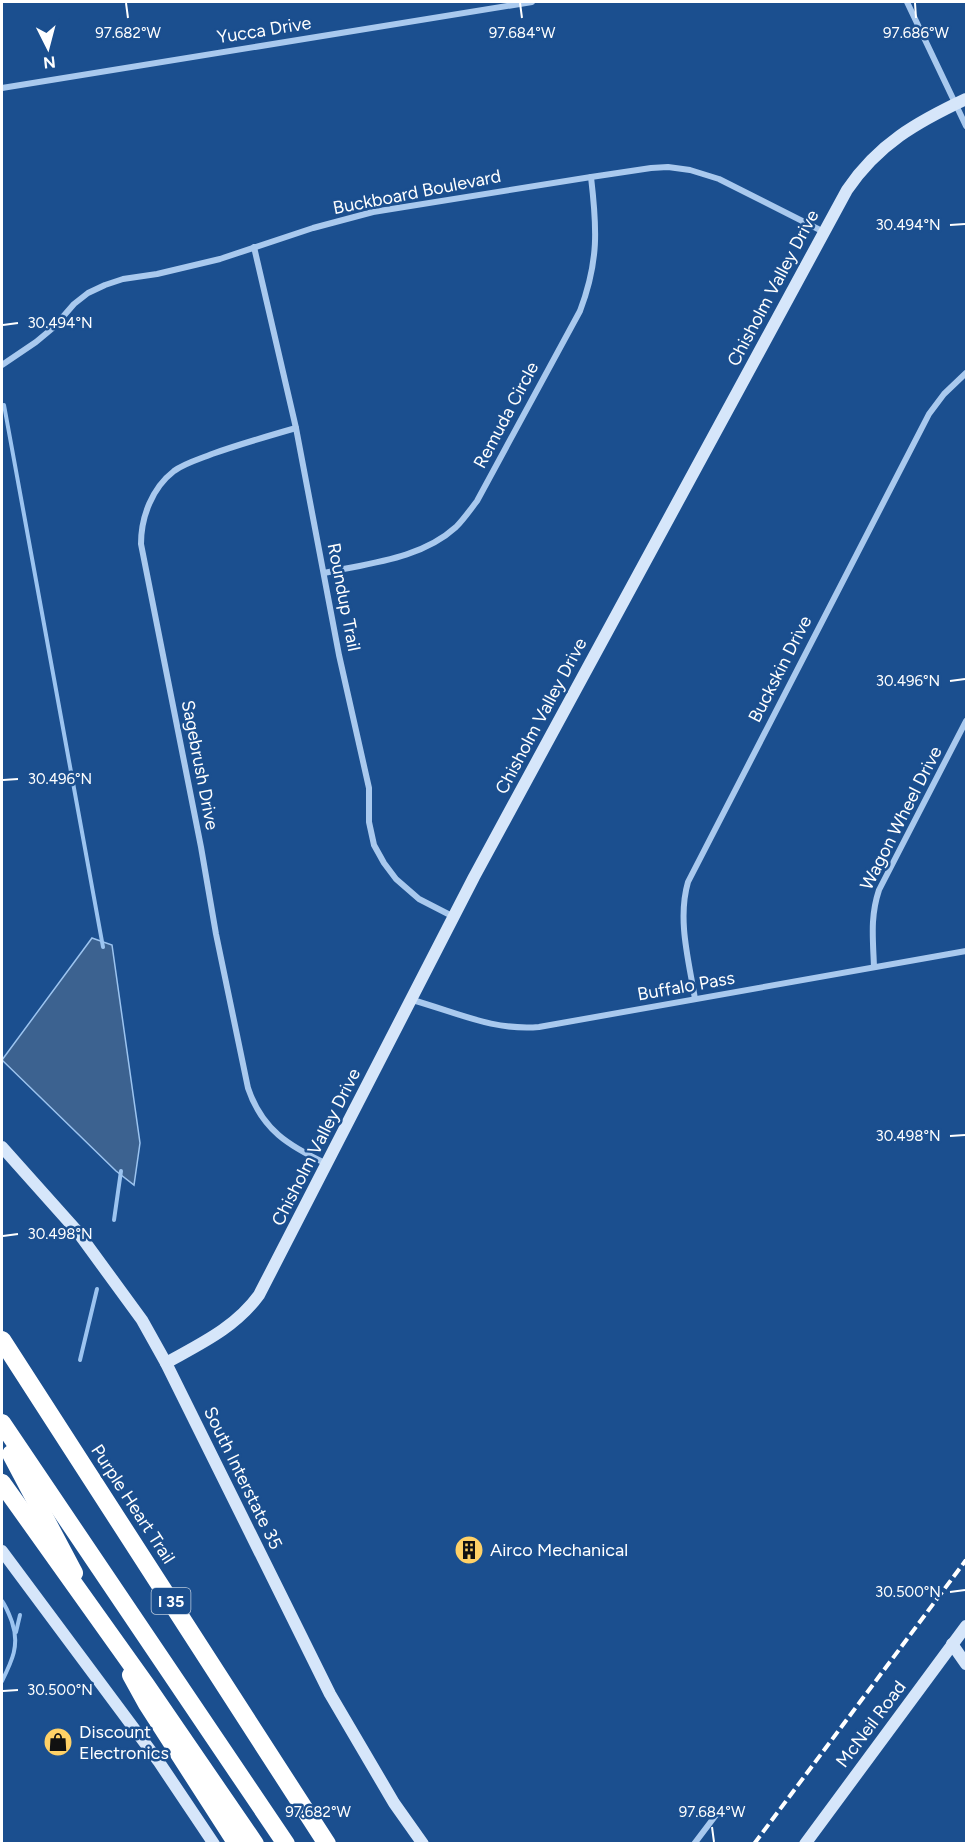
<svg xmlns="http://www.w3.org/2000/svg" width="968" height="1845" viewBox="0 0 968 1845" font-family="Figtree,sans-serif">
<rect width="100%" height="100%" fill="#1b4f8f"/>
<path fill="#3c6290" stroke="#9cc4f0" stroke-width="1.5" d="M 92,938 L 112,945 L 140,1143 L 134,1185 L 116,1171 L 2,1060 Z"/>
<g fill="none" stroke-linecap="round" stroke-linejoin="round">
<g stroke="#9cc4f0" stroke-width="4">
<path d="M 4,405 L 103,947"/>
<path d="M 114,1220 L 121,1171"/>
<path d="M 80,1360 L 97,1289"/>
<path d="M 2,1601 C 7,1608 9,1614 12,1622 C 20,1645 12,1661 2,1681"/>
<path d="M 16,1632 L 20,1615"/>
</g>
<g stroke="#a9c9ee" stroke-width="6">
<path d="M 907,2 L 966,126"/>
<path d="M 2,88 L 532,2"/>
<path d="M 254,247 L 296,428 L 339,655 L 369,788 L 369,822 L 374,845 L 384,863 L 396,879 L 419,899 L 454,917"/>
<path d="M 2,365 L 36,342 L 54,327 L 74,304 L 88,293 L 105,285 L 123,279 L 157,274 L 220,259 L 313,228 L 373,212 L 591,177 L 651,168 L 668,167 L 690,170 L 719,179 L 824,232"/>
<path d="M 296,428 C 268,436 240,444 212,454 C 200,459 185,463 174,471 C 152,488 141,517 141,544 L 201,847 L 216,934 L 248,1088 C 262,1130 289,1146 327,1164"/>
<path d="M 324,573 C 369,563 421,559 456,527 C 464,519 470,510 477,501 L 580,311 C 599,261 597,228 591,177"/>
<path d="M 874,967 C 873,939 870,917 879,890 L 966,721"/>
<path d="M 695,999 C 689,961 677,920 688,882 L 929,414 L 944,394 L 966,373"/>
<path d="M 412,1000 C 456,1012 493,1031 539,1027 L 966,951"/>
<path d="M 694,1844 L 719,1811"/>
</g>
<g stroke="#d6e6fa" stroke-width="12">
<path d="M 2,1147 L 77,1231 L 142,1320 L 166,1363 L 330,1694 L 394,1803 L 423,1844"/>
<path d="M 166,1363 C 200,1344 235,1328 259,1295 L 474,877 L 847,190 C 878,144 917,122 966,99"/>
<path d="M 2,1551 L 159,1762 L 214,1844"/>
<path d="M 952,1644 L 966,1664"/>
<path d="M 805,1844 L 966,1626"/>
</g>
<g stroke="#fff" stroke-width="18">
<path d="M 2,1340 L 327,1844"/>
<path d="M 2,1423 L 286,1844"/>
<path d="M 11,1454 L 74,1573"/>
<path d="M 131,1675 L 147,1704 L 237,1844"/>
</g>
<path stroke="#fff" stroke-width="4" stroke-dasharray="10 4.5" stroke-linecap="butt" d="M 754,1844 L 966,1560"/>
<path stroke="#fff" stroke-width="18" d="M 2,1483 L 146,1685 L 255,1844"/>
</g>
<path fill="none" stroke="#fff" stroke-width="2" d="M 126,3 L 128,18M 520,3 L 522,18M 915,3 L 916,18M 950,225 L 965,224M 3,325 L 18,323M 950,681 L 965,679M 3,780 L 18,779M 950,1136 L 965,1135M 3,1236 L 18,1234M 950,1592 L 965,1590M 3,1691 L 18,1690M 318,1827 L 319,1842M 712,1827 L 714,1842"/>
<defs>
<g id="building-disc" transform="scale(1.5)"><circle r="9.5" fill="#ffd166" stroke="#1b4f8f"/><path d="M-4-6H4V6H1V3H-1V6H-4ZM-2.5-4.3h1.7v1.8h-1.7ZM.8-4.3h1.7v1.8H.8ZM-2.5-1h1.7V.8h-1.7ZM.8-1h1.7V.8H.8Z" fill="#111"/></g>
<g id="shop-disc" transform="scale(1.5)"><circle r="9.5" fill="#ffd166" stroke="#1b4f8f"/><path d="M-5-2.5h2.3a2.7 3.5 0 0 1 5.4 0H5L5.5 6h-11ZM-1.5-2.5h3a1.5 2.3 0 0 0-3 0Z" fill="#111"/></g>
</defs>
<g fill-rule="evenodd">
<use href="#building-disc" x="469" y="1550"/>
<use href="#shop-disc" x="58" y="1742"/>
</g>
<g text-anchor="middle" stroke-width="5" stroke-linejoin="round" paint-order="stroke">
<rect fill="#1b4f8f" stroke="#bbcadd" stroke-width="1.5" x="151.5" y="1588" width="39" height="26" rx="4.5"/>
<g font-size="16" font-weight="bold" fill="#fff">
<text x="171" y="1607">I 35</text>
</g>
<g font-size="18" fill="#fff" stroke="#1b4f8f">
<text transform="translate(264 30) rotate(-9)" y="6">Yucca Drive</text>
<text transform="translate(417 192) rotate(-11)" y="6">Buckboard Boulevard</text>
<text transform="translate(773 288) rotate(-62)" y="6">Chisholm Valley Drive</text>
<text transform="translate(506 415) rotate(-62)" y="6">Remuda Circle</text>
<text transform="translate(344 597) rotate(79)" y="6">Roundup Trail</text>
<text transform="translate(780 669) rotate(-63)" y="6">Buckskin Drive</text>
<text transform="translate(541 716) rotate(-62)" y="6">Chisholm Valley Drive</text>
<text transform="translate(200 765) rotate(79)" y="6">Sagebrush Drive</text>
<text transform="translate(901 818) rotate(-63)" y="6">Wagon Wheel Drive</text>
<text transform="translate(686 986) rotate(-10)" y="6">Buffalo Pass</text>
<text transform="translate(316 1147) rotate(-63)" y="6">Chisholm Valley Drive</text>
<text transform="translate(243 1478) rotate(64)" y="6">South Interstate 35</text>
<text transform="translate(133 1504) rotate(57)" y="6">Purple Heart Trail</text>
<text transform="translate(871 1724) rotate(-53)" y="6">McNeil Road</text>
</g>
<g font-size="18" fill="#fff" stroke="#1b4f8f" text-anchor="start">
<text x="490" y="1556">Airco Mechanical</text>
<text x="79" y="1738">Discount<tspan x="79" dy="21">Electronics</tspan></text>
</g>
</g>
<g font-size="15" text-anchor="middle" fill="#fff" stroke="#1b4f8f" stroke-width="5" stroke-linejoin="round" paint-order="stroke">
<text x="128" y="38">97.682°W</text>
<text x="522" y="38">97.684°W</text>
<text x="916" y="38">97.686°W</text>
<text x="908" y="230">30.494°N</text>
<text x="60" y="328">30.494°N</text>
<text x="908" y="686">30.496°N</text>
<text x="60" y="784">30.496°N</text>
<text x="908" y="1141">30.498°N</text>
<text x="60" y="1239">30.498°N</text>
<text x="908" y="1597">30.500°N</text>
<text x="60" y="1695">30.500°N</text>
<text x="318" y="1817">97.682°W</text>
<text x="712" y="1817">97.684°W</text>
</g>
<rect width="968" height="1845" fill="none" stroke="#ffffff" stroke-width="6"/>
<g transform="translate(48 48) rotate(174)" stroke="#1b4f8f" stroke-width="4.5" paint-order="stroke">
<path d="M0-4.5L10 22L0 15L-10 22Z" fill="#ffffff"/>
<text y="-9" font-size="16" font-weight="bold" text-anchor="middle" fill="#ffffff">N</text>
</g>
</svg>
